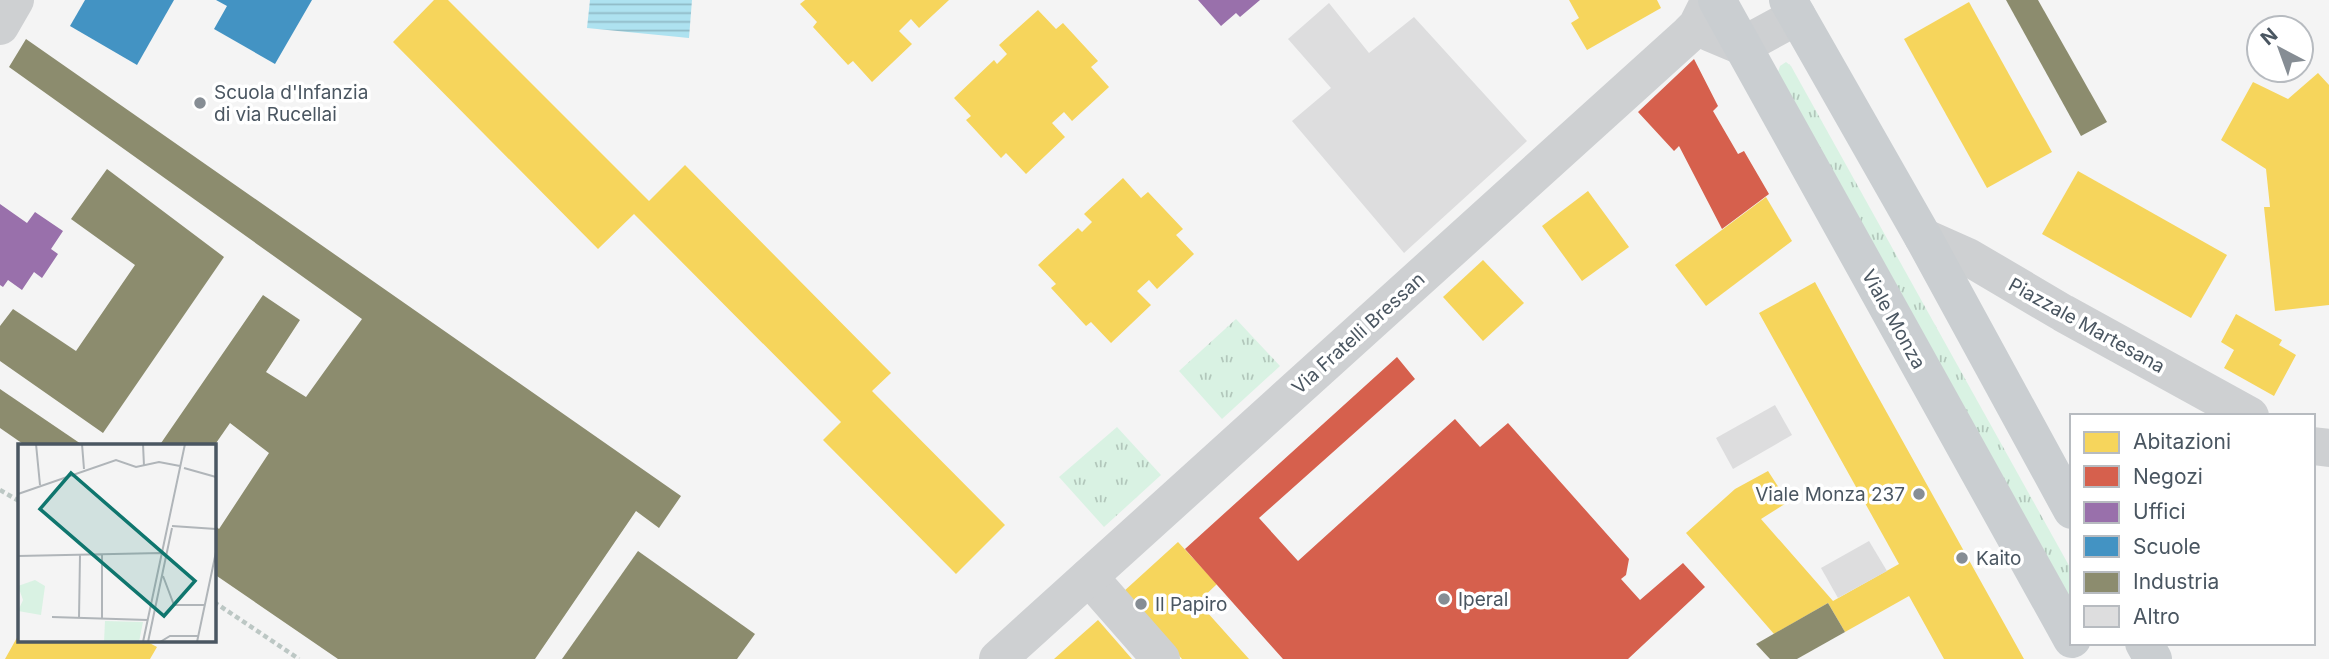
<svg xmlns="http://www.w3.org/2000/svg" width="2329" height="659" viewBox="0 0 2329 659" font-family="Inter,sans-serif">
<defs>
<pattern id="grass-tufts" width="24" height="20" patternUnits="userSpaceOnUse" patternTransform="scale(1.75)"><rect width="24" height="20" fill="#d9f2e3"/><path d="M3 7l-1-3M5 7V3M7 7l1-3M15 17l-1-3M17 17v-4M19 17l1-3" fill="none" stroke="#b2c7bb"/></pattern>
<pattern id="water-rules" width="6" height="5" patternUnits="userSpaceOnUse" patternTransform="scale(1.75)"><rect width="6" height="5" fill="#aee2f0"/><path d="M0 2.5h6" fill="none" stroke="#90bac6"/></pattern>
</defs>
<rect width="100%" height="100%" fill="#f4f4f4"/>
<g fill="url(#grass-tufts)">
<path d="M 1786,62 L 1791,66 L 2072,571 L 2072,601 L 1778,72 L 1780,66 Z"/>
<path d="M 1236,319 L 1280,366 L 1222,419 L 1179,371 Z"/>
<path d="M 1117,427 L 1161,475 L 1104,527 L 1059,477 Z"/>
</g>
<path fill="url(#water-rules)" d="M 590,0 L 692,0 L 689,38 L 587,28 Z"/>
<g fill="#f6d55c">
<path d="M 434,0 L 448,0 L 649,201 L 685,165 L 891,373 L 872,391 L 1005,525 L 956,574 L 823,440 L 841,422 L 634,214 L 598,249 L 393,42 Z"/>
<path d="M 805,0 L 949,0 L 919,28 L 911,19 L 899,31 L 912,44 L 872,82 L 853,61 L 848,65 L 813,27 L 817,22 L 800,4 Z"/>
<path d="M 1569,0 L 1657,0 L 1661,8 L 1587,50 L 1571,23 L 1579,18 Z"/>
<path d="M 1969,2 L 2052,152 L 1987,188 L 1904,39 Z"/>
<path d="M 1038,10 L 1056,29 L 1063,23 L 1098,61 L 1091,67 L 1109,87 L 1072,121 L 1064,112 L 1052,123 L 1065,137 L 1026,174 L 1006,153 L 1001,158 L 966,120 L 971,116 L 954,98 L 994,60 L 997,64 L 1007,54 L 999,45 Z"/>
<path d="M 2318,73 L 2329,85 L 2329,305 L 2275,311 L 2264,207 L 2270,207 L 2266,169 L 2221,140 L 2253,82 L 2288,99 Z"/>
<path d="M 2078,171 L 2227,255 L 2191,318 L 2042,234 Z"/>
<path d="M 1123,178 L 1141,198 L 1148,192 L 1183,229 L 1176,235 L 1194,254 L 1157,289 L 1149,280 L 1137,291 L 1151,305 L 1111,343 L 1091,322 L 1086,326 L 1051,288 L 1056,284 L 1038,265 L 1078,228 L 1082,232 L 1092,222 L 1084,214 Z"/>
<path d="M 1588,191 L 1629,247 L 1582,281 L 1542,226 Z"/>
<path d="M 1766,197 L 1792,241 L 1706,306 L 1675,265 Z"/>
<path d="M 1483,260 L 1524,303 L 1483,341 L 1443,297 Z"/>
<path d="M 1815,282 L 1857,359 L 2024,659 L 1944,659 L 1909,596 L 1845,632 L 1828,603 L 1774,634 L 1686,533 L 1735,489 L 1768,471 L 1788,502 L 1761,519 L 1833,601 L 1899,564 L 1759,313 Z"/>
<path d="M 2236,314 L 2282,340 L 2279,345 L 2296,355 L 2274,396 L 2224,368 L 2234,350 L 2221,342 Z"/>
<path d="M 1178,542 L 1217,584 L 1198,602 L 1249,659 L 1182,659 L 1123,592 Z"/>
<path d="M 1098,620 L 1132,659 L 1054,659 Z"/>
<path d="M 19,634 L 19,640 L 144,640 L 157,647 L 150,659 L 5,659 Z"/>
</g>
<g fill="#d6604d">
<path d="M 1694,59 L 1718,106 L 1713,111 L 1738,154 L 1744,151 L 1769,194 L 1722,229 L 1679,146 L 1674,151 L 1638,112 Z"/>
<path d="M 1397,357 L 1415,379 L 1259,518 L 1298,561 L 1455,419 L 1480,447 L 1508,423 L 1629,559 L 1626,575 L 1621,579 L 1640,600 L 1683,563 L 1705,587 L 1628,659 L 1283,659 L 1185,549 Z"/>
</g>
<g fill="#9970ab">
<path d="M 1198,0 L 1260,0 L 1240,17 L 1236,13 L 1221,26 Z"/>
<path d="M 0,204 L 27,223 L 35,212 L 63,231 L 51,249 L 58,254 L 42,278 L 34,272 L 22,290 L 8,280 L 3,287 L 0,285 Z"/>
</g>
<g fill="#4393c3">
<path d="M 85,0 L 174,0 L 137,65 L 70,26 Z"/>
<path d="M 216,0 L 312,0 L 275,64 L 214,29 L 227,6 Z"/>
</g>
<g fill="#8c8c6e">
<path d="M 2006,0 L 2038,0 L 2107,122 L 2081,136 Z"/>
<path d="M 26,39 L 681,496 L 659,528 L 636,511 L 535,659 L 338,659 L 214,574 L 214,525 L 219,529 L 269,453 L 230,423 L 214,446 L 159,446 L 263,295 L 300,320 L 266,372 L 306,397 L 362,319 L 9,67 Z"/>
<path d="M 107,169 L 224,257 L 103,433 L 0,361 L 0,326 L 13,309 L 76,351 L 135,265 L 71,219 Z"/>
<path d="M 0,389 L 84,446 L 26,446 L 0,428 Z"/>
<path d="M 638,551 L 755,634 L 737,659 L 562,659 Z"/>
<path d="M 1828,603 L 1845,632 L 1797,659 L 1770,659 L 1756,644 Z"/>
</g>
<g fill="#ddddde">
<path d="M 1329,3 L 1369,53 L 1414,17 L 1527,141 L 1404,253 L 1292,121 L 1331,88 L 1288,39 Z"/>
<path d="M 1775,405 L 1792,435 L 1733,469 L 1716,438 Z"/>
<path d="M 1869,541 L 1887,571 L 1838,598 L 1821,568 Z"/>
</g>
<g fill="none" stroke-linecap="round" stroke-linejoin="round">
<g stroke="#bcc7c4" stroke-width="4.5" stroke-dasharray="5 3.5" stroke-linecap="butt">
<path d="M 0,490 L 19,501"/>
<path d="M 214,602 L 299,659"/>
</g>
<g stroke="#ced0d2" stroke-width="38">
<path d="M 0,26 L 15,0"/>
<path d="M 1711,33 L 1742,46 L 1797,16"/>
<path d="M 1923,237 L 1968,257 L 2063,313 L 2250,416"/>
<path d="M 2313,446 L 2329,448"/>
<path d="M 1089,577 L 1161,659"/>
<path d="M 998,659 L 1689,34 L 1697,26 L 1710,0"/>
</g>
<g stroke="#caced1" stroke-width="38">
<path d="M 1717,0 L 2072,639"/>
<path d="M 1788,0 L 1923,237 L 2072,510"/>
<path d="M 2144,643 L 2153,659"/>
</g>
</g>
<g fill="#868d94" stroke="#fff" stroke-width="2.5">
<circle cx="200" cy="103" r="7"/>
<circle cx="1919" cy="494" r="7"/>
<circle cx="1962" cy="558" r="7"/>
<circle cx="1444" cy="599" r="7"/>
<circle cx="1141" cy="604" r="7"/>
</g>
<g text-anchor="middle" stroke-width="7" stroke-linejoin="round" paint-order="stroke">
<g font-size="19" fill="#4a5661" stroke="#fff" text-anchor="start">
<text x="214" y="99">Scuola d'Infanzia<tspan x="214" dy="22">di via Rucellai</tspan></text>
<text x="1905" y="501" text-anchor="end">Viale Monza 237</text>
<text x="1976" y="565">Kaito</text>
<text x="1458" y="606">Iperal</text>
<text x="1155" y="611">Il Papiro</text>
</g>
<g font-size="19" fill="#4a5661" stroke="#fff">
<text transform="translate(1894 319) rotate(61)" y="7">Viale Monza</text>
<text transform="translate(2087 325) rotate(29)" y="7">Piazzale Martesana</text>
<text transform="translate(1358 333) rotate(-42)" y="7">Via Fratelli Bressan</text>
</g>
</g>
<g transform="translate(18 444)">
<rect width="198" height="198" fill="#f4f4f4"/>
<path d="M 17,136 L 27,142 L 23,171 L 0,167 L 5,156 L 0,142 Z" fill="#d9f2e3"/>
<path d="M 87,177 L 125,178 L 121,198 L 86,198 Z" fill="#d9f2e3"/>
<path fill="none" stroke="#b0b5b9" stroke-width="2" d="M 18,0 L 22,41M 64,0 L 66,25M 125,0 L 126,22M 166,24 L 198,33M 0,50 L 98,16 L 118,23 L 141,18 L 162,22M 154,82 L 198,85M 84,111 L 84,175M 0,112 L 143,109M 145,132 L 156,161 L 186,161M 34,173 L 130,176M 61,174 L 62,111M 125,198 L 167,0M 130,198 L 154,84M 142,198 L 152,192 L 180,192M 179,198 L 198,108"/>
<path fill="#0f766e" fill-opacity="0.15" stroke="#0f766e" stroke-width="3.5" d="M 53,29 L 177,137 L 146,172 L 22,65 Z"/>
<rect width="198" height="198" fill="none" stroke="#4a5661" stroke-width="3.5"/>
</g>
<rect x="2070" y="414" width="245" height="231" fill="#ffffff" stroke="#b7bbc0" stroke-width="2"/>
<rect x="2084" y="432" width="35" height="21" fill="#f6d55c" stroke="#b7bbc0" stroke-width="2"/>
<text x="2133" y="449" font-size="21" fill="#4a5661">Abitazioni</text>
<rect x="2084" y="466" width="35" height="21" fill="#d6604d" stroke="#b7bbc0" stroke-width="2"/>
<text x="2133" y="484" font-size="21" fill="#4a5661">Negozi</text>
<rect x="2084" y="502" width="35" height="21" fill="#9970ab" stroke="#b7bbc0" stroke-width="2"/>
<text x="2133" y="519" font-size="21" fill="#4a5661">Uffici</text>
<rect x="2084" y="536" width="35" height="21" fill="#4393c3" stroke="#b7bbc0" stroke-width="2"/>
<text x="2133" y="554" font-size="21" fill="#4a5661">Scuole</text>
<rect x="2084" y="572" width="35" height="21" fill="#8c8c6e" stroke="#b7bbc0" stroke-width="2"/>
<text x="2133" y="589" font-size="21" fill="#4a5661">Industria</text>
<rect x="2084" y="606" width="35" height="21" fill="#ddddde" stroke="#b7bbc0" stroke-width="2"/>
<text x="2133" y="624" font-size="21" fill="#4a5661">Altro</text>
<g transform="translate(2280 49) rotate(319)"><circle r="33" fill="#ffffff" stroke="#b7bbc0" stroke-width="2"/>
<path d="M0-5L12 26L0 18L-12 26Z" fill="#868d94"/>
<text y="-10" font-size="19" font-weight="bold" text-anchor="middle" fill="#4a5661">N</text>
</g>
</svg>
